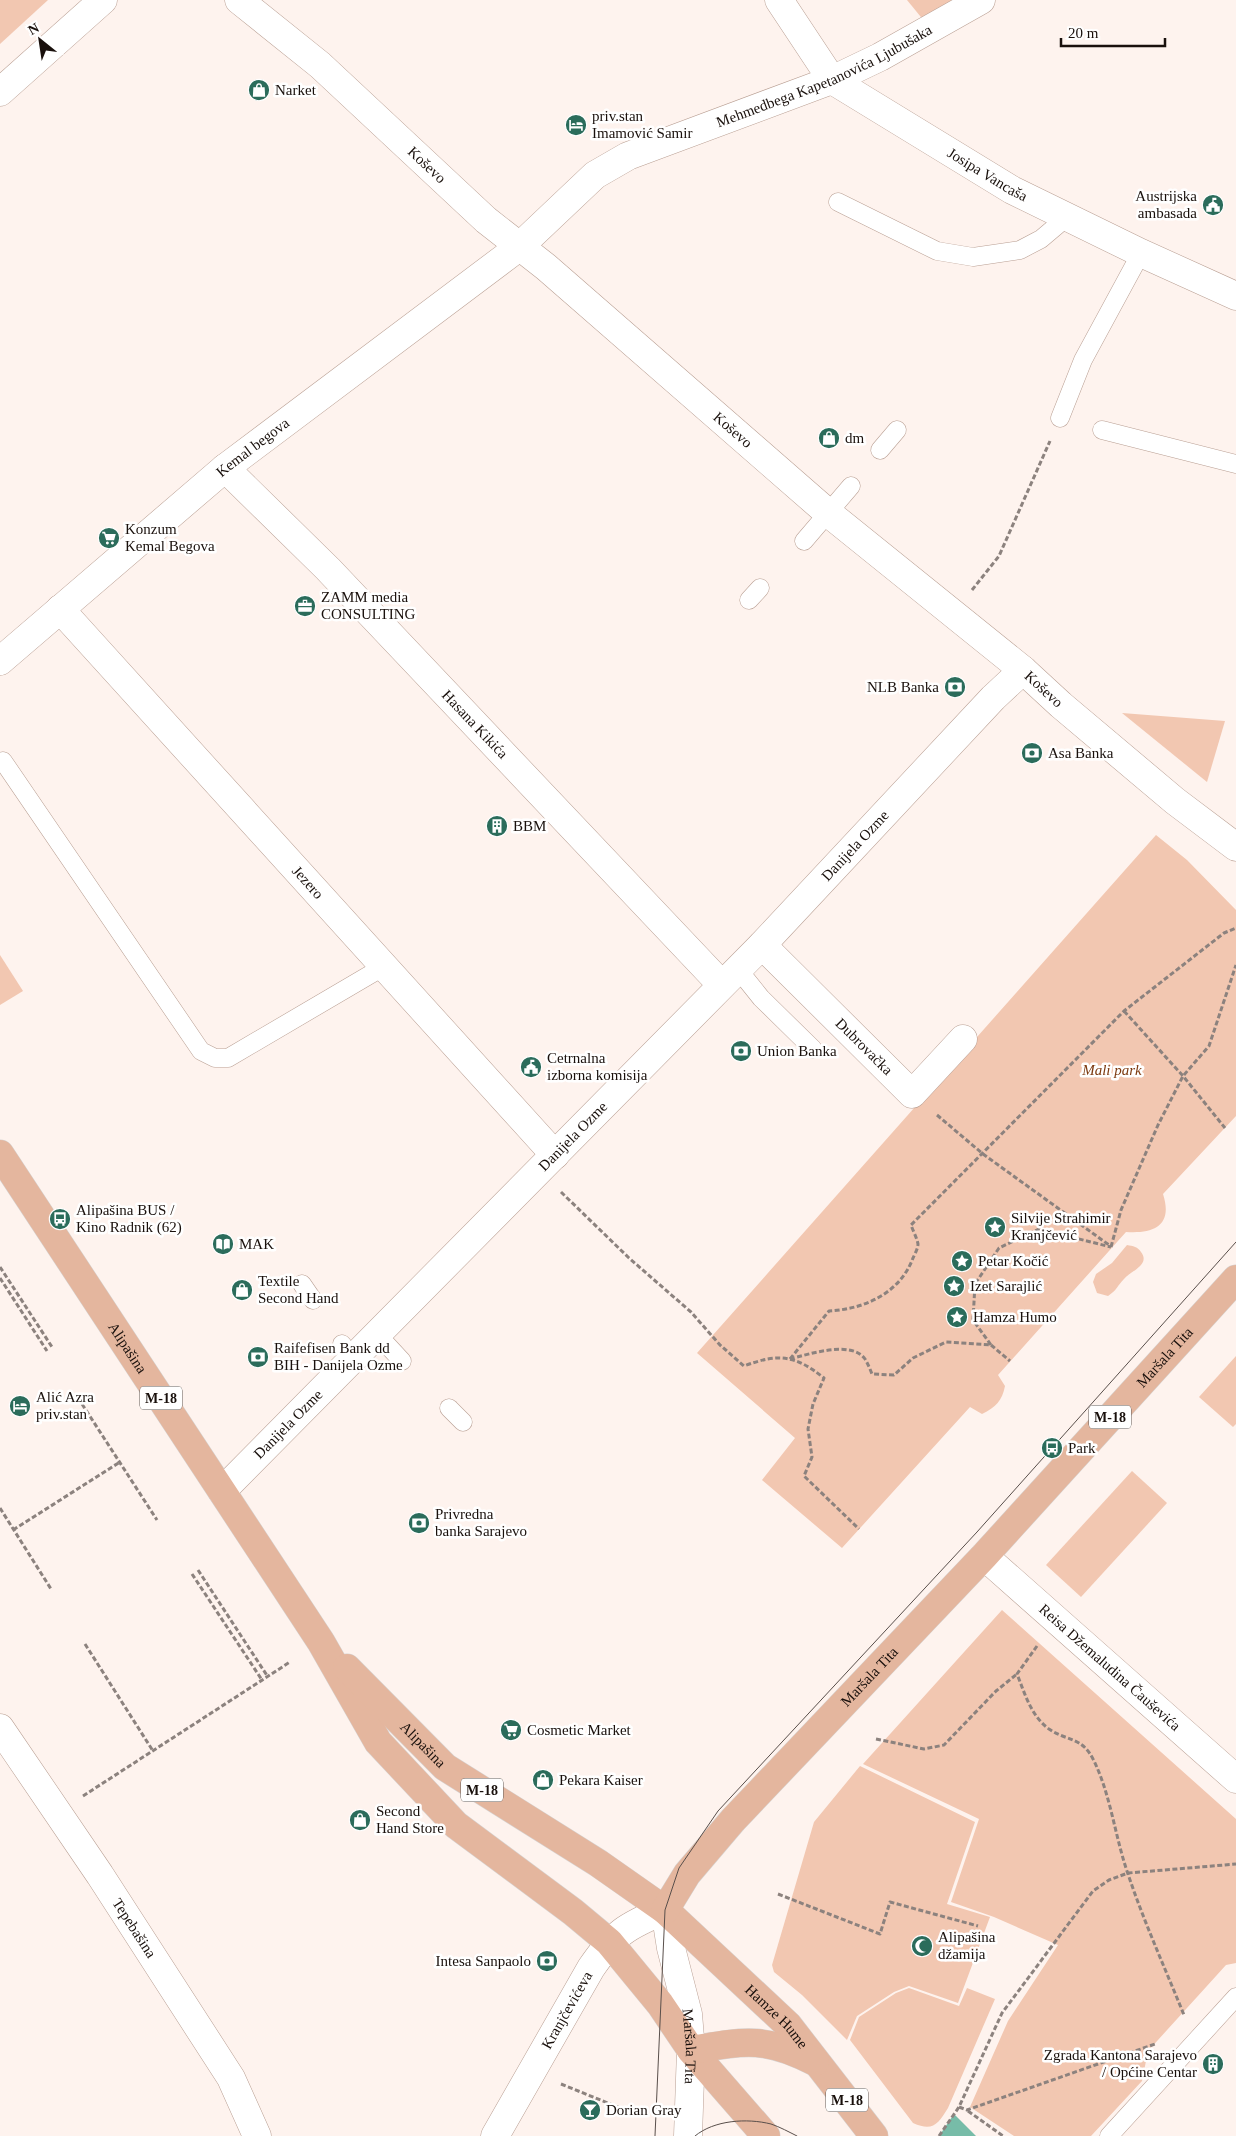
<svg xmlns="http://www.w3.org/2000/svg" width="1236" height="2136" viewBox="0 0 1236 2136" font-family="Georgia,serif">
<rect width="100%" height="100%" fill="#fef3ee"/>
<g fill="#f2c7b1">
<path d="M 0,0 L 48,0 L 0,44 Z"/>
<path d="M 907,0 L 968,0 L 925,22 Z"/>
<path d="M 1122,713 L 1225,721 L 1207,782 Z"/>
<path d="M 1156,835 L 1187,860 L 1236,910 L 1236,1116 L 1163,1194 C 1173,1225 1155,1234 1126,1232 L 998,1375 L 1005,1386 C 1002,1401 996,1407 982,1414 L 970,1407 L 842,1548 L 762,1480 L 795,1438 L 697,1353 Z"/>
<path d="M 0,955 L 23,991 L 0,1005 Z"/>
<path d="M 1127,1245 C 1133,1246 1138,1247 1141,1252 C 1151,1265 1130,1271 1124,1279 C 1117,1286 1118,1289 1108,1296 L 1097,1293 L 1093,1282 L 1096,1274 L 1112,1263 Z"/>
<path d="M 1236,1356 L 1236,1424 L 1233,1427 L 1199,1397 Z"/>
<path d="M 1132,1471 L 1167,1503 L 1081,1597 L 1046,1565 Z"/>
<path d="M 1002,1610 L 1236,1819 L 1236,1963 L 1226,1965 L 1148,2051 L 1142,2081 L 1091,2136 L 1014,2136 L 970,2107 L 1008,2021 L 1058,1945 L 994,1917 L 951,1902 L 979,1819 L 863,1764 Z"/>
<path d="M 860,1766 L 975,1822 L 947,1904 L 990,1917 L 958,2003 L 909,1986 L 894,1992 L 857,2016 L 847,2040 L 802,1995 L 774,1972 L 772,1965 L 814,1822 Z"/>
<path d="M 909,1988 L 959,2006 L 967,1988 L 995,1999 L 948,2108 C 938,2124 933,2132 913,2123 L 850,2040 L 859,2017 L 896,1993 Z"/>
</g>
<path fill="#77bca8" d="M 954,2114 L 976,2136 L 939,2136 Z"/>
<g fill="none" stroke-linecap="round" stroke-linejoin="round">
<g stroke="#b99f93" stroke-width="19">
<g id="lane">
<path d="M 838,202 L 937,251 L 973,257 L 1020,250 L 1041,239 L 1067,217"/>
<path d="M 1060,418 L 1083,360 L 1141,253"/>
<path d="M 1102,430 L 1236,464"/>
<path d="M 880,450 L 897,430"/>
<path d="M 804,541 L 851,486"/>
<path d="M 749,600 L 760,588"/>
<path d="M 3,761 L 201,1051 L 215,1058 L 228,1058 L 383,967"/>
<path d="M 737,968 L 761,998 L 813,1049"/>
<path d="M 302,1284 L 313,1300"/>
<path d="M 377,1334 L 402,1361"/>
<path d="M 342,1344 L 352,1359"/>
<path d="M 449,1408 L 463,1422"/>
<path d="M 1109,2136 L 1236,1997"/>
</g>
</g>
<g stroke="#b99f93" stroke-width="29">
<g id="street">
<path id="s1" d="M 239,0 L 320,65 L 486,220 L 546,267 L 827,512 L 1023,670 L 1061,705 L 1175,801 L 1236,847"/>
<path id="s2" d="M 779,0 L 832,80 L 1012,190 L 1141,253 L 1236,296"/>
<path d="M 0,92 L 103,0"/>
<path id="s3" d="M 225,468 L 328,569 L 721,984"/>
<path id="s4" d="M 60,609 L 555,1155"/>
<path id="s5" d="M 0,661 L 225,468 L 519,247 L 595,175 L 628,156 L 832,80 L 880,57 L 981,0"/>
<path id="s6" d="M 762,945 L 912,1094 L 963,1039"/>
<path id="s7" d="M 222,1491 L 762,945 L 993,698 L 1023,670"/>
<path id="s8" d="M 984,1556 L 1236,1779"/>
<path id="s9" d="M 0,1728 L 100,1875 L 231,2078 L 257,2136"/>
<path id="s10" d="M 495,2136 L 591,1968 C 615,1933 626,1926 665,1910"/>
</g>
</g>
<g stroke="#b99f93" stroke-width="29">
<g id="secondary">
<path id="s11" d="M 665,1910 L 671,1948 L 688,2014 L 691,2050 L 688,2136"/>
</g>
</g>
<g stroke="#d6d4d3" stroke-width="29">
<g id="primary">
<path id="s12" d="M 0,1154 L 321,1642 L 378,1742 L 456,1825 L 573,1912 L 609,1942 L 660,2004 L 691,2050 L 766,2136"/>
<path id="s13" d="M 347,1668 L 445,1767 L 598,1863 L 665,1910 L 788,2025 L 874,2136"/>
<path id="s14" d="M 665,1910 L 687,1874 L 733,1820 L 984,1556 L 1236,1279"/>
<path d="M 691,2050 C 744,2041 766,2036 815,2062"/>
</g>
</g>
<g stroke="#8c827e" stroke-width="3" stroke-dasharray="5 2.5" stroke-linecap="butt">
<path d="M 972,590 L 999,556 L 1050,441"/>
<path d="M 1124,1011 L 1183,1076 L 1225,1128"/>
<path d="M 937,1115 L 983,1154 L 1109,1245"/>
<path d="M 561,1192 L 629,1258 L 691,1312 L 720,1345 L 744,1366 C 779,1353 795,1355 824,1378 L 813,1404 L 808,1429 L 812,1457 L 804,1476 L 859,1529"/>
<path d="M 1111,1247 L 1121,1210 L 1158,1125 L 1183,1076 L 1209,1046 L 1236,965"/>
<path d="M 0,1267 L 52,1347"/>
<path d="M 0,1278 L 47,1351"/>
<path d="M 991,1345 L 1010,1361"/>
<path d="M 790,1359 L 829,1311 C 865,1309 900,1293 913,1258 C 915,1254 918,1248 918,1244 C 917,1238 913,1231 911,1225 L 1124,1011 L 1224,933 L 1236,928"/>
<path d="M 790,1359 C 809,1354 852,1340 865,1359 C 868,1364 870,1369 872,1374 L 894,1375 L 913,1358 L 946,1342 L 991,1345 L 973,1320 L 975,1284 L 999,1248 L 1039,1229 L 1111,1247"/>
<path d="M 82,1404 L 157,1520"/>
<path d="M 0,1508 L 51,1589"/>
<path d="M 13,1530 L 120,1462"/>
<path d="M 198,1570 L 268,1677"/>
<path d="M 192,1574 L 262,1680"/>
<path d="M 85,1644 L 153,1751"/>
<path d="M 1037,1646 L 1017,1674 C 1025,1694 1031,1716 1049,1729 C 1068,1742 1082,1736 1094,1761 C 1111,1796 1115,1837 1128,1874 C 1144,1922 1165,1968 1184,2015"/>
<path d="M 876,1739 L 924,1749 L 944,1745 L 996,1691 L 1017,1674"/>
<path d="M 83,1796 L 290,1662"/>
<path d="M 778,1894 L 880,1934 L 890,1902 L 978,1926"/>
<path d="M 561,2084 L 635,2114"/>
<path d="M 959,2107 L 967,2110 L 1155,2044"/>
<path d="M 968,2111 L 1003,2136"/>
<path d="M 939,2136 L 959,2107 L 1002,2013 L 1093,1891 L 1109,1880 L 1128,1873 L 1236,1864"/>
</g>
<use href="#lane" stroke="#fff" stroke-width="18"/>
<use href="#street" stroke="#fff" stroke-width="28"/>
<use href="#secondary" stroke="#fff" stroke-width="28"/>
<use href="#primary" stroke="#e4b69e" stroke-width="28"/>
<g stroke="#594f4b" stroke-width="1">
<path d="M 655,2136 L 665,1910 L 679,1868 L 718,1811 L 977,1532 L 1236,1242"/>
<path d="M 695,2136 C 714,2120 747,2118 771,2124 C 780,2127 789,2132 797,2136"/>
</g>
</g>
<defs>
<g id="shop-disc" transform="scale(1.125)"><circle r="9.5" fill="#2b6c5b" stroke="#fff"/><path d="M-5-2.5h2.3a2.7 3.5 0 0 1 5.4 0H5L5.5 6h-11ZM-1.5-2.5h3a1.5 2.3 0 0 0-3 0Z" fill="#fff"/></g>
<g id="hotel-disc" transform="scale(1.125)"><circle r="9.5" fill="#2b6c5b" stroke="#fff"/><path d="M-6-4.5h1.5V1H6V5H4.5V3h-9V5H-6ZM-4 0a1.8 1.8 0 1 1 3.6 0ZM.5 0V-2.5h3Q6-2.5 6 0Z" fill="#fff"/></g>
<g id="civic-disc" transform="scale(1.125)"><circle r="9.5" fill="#2b6c5b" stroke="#fff"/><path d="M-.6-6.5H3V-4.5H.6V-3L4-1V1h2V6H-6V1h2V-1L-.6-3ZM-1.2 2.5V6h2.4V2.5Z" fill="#fff"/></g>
<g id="supermarket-disc" transform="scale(1.125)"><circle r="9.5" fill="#2b6c5b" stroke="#fff"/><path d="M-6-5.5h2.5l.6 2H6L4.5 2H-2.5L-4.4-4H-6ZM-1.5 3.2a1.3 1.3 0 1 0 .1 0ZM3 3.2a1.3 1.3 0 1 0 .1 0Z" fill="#fff"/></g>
<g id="office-disc" transform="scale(1.125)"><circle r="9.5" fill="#2b6c5b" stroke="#fff"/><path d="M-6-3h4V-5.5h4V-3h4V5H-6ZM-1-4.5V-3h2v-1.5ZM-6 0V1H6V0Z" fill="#fff"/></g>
<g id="bank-disc" transform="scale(1.125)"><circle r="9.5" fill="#2b6c5b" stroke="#fff"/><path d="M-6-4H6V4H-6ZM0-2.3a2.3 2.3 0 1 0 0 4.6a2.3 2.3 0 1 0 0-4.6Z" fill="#fff"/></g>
<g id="building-disc" transform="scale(1.125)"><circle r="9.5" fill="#2b6c5b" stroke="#fff"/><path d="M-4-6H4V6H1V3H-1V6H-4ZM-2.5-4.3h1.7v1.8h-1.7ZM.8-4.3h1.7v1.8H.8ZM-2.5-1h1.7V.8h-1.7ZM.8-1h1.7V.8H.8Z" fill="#fff"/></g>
<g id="bus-disc" transform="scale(1.125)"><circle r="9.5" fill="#2b6c5b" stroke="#fff"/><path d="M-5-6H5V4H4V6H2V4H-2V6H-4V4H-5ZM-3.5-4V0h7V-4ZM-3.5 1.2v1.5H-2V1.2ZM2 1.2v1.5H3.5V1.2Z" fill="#fff"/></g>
<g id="sight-disc" transform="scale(1.125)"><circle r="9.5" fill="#2b6c5b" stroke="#fff"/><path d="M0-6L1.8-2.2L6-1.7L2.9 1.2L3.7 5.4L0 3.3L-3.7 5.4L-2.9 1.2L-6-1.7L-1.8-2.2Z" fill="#fff"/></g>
<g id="library-disc" transform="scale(1.125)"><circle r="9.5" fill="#2b6c5b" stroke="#fff"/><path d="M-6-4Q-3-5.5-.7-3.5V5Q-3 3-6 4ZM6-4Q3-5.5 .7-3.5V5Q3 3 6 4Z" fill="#fff"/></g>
<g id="mosque-disc" transform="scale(1.125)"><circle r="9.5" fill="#2b6c5b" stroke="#fff"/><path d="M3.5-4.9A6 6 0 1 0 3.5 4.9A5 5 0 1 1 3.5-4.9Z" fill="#fff"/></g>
<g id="bar-disc" transform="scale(1.125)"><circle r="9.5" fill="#2b6c5b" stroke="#fff"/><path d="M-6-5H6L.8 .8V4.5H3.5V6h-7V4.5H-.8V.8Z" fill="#fff"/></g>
</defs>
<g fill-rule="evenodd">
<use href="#shop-disc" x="259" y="90"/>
<use href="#hotel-disc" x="576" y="125"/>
<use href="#civic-disc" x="1213" y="205"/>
<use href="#shop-disc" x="829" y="438"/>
<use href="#supermarket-disc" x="109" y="538"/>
<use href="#office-disc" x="305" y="606"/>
<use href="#bank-disc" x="955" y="687"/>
<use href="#bank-disc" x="1032" y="753"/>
<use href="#building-disc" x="497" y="826"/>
<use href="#bank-disc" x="741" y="1051"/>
<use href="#civic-disc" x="531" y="1067"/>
<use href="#bus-disc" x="60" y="1219"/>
<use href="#sight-disc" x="995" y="1227"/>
<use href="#library-disc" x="223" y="1244"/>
<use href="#sight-disc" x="962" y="1261"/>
<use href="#sight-disc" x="954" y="1286"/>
<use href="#shop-disc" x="242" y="1290"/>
<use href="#sight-disc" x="957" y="1317"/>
<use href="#bank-disc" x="258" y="1357"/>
<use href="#hotel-disc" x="20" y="1406"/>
<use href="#bus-disc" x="1052" y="1448"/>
<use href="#bank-disc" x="419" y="1523"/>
<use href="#supermarket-disc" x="511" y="1730"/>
<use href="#shop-disc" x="543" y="1780"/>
<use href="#shop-disc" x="360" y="1820"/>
<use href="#mosque-disc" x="922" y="1946"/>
<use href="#bank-disc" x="547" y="1961"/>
<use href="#building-disc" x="1213" y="2064"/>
<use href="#bar-disc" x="590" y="2110"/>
</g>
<g text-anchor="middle" stroke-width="5" stroke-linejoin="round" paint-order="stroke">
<g fill="#fff" stroke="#5e5855" stroke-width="1">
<rect x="140" y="1386.5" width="42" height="23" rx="4"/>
<rect x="1089" y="1405.5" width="42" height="23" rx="4"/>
<rect x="461" y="1778.5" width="42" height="23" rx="4"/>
<rect x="826" y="2088.5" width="42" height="23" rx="4"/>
</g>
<g font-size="14" font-weight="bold" fill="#19100c">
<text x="161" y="1403">M-18</text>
<text x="1110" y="1422">M-18</text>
<text x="482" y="1795">M-18</text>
<text x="847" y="2105">M-18</text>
</g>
<g font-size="15" fill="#19100c" stroke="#fff">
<text dy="5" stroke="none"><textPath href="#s5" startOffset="1019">Mehmedbega Kapetanovića Ljubušaka</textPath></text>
<text dy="5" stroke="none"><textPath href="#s1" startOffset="250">Koševo</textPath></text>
<text dy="5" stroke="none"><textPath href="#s2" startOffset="278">Josipa Vancaša</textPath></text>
<text dy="5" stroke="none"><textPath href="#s1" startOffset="655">Koševo</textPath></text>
<text dy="5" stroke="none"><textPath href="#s5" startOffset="331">Kemal begova</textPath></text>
<text dy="5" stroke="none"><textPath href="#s1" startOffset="1060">Koševo</textPath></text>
<text dy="5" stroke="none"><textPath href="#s3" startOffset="358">Hasana Kikića</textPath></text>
<text dy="5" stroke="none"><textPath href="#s7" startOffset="904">Danijela Ozme</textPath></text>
<text dy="5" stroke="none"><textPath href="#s4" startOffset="369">Jezero</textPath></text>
<text dy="5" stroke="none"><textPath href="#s6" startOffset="144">Dubrovačka</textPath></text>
<text dy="5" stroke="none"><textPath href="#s7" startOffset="499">Danijela Ozme</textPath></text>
<text dy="5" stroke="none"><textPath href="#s12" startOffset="232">Alipašina</textPath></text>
<text dy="5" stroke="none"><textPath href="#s14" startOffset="746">Maršala Tita</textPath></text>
<text dy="5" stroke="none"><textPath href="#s7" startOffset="94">Danijela Ozme</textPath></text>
<text dy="5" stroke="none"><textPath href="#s8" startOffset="168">Reisa Džemaludina Čauševića</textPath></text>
<text dy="5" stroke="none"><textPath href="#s14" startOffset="311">Maršala Tita</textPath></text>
<text dy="5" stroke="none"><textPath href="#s13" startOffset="108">Alipašina</textPath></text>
<text dy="5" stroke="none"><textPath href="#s9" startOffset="241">Tepebašina</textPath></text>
<text dy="5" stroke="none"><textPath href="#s10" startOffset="145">Kranjčevićeva</textPath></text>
<text dy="5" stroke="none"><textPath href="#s13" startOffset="556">Hamze Hume</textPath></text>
<text dy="5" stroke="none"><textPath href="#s11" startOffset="139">Maršala Tita</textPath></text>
</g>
<g font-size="15" fill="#19100c" stroke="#fff" text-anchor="start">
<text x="275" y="95">Narket</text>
<text x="592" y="121">priv.stan<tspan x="592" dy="17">Imamović Samir</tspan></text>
<text x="1197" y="201" text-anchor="end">Austrijska<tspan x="1197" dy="17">ambasada</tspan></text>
<text x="845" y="443">dm</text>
<text x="125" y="534">Konzum<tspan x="125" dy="17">Kemal Begova</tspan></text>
<text x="321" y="602">ZAMM media<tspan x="321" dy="17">CONSULTING</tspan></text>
<text x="939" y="692" text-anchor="end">NLB Banka</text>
<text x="1048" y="758">Asa Banka</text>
<text x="513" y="831">BBM</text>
<text x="757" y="1056">Union Banka</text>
<text x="547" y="1063">Cetrnalna<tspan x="547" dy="17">izborna komisija</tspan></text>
<text x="76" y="1215">Alipašina BUS /<tspan x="76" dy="17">Kino Radnik (62)</tspan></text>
<text x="1011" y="1223">Silvije Strahimir<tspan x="1011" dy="17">Kranjčević</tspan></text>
<text x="239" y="1249">MAK</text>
<text x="978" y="1266">Petar Kočić</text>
<text x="258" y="1286">Textile<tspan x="258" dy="17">Second Hand</tspan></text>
<text x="970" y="1291">Izet Sarajlić</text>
<text x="973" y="1322">Hamza Humo</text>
<text x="274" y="1353">Raifefisen Bank dd<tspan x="274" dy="17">BIH - Danijela Ozme</tspan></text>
<text x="36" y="1402">Alić Azra<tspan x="36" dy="17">priv.stan</tspan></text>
<text x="1068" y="1453">Park</text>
<text x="435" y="1519">Privredna<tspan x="435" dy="17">banka Sarajevo</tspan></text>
<text x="527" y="1735">Cosmetic Market</text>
<text x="559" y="1785">Pekara Kaiser</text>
<text x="376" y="1816">Second<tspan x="376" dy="17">Hand Store</tspan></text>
<text x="938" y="1942">Alipašina<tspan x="938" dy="17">džamija</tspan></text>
<text x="531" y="1966" text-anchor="end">Intesa Sanpaolo</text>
<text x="1197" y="2060" text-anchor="end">Zgrada Kantona Sarajevo<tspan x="1197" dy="17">/ Općine Centar</tspan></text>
<text x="606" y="2115">Dorian Gray</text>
</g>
<g font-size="15" font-style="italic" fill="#7d3a10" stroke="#fff">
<text x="1112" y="1075">Mali park</text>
</g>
</g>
<g transform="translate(40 40) rotate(330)" stroke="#ffffff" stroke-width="4" paint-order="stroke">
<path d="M0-4L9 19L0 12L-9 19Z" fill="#19100c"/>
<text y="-8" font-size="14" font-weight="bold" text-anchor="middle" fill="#19100c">N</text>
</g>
<path d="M1061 38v8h104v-8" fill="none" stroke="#19100c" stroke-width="2.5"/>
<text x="1068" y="38" font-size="15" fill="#19100c" stroke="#ffffff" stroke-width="4" paint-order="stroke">20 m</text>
</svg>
